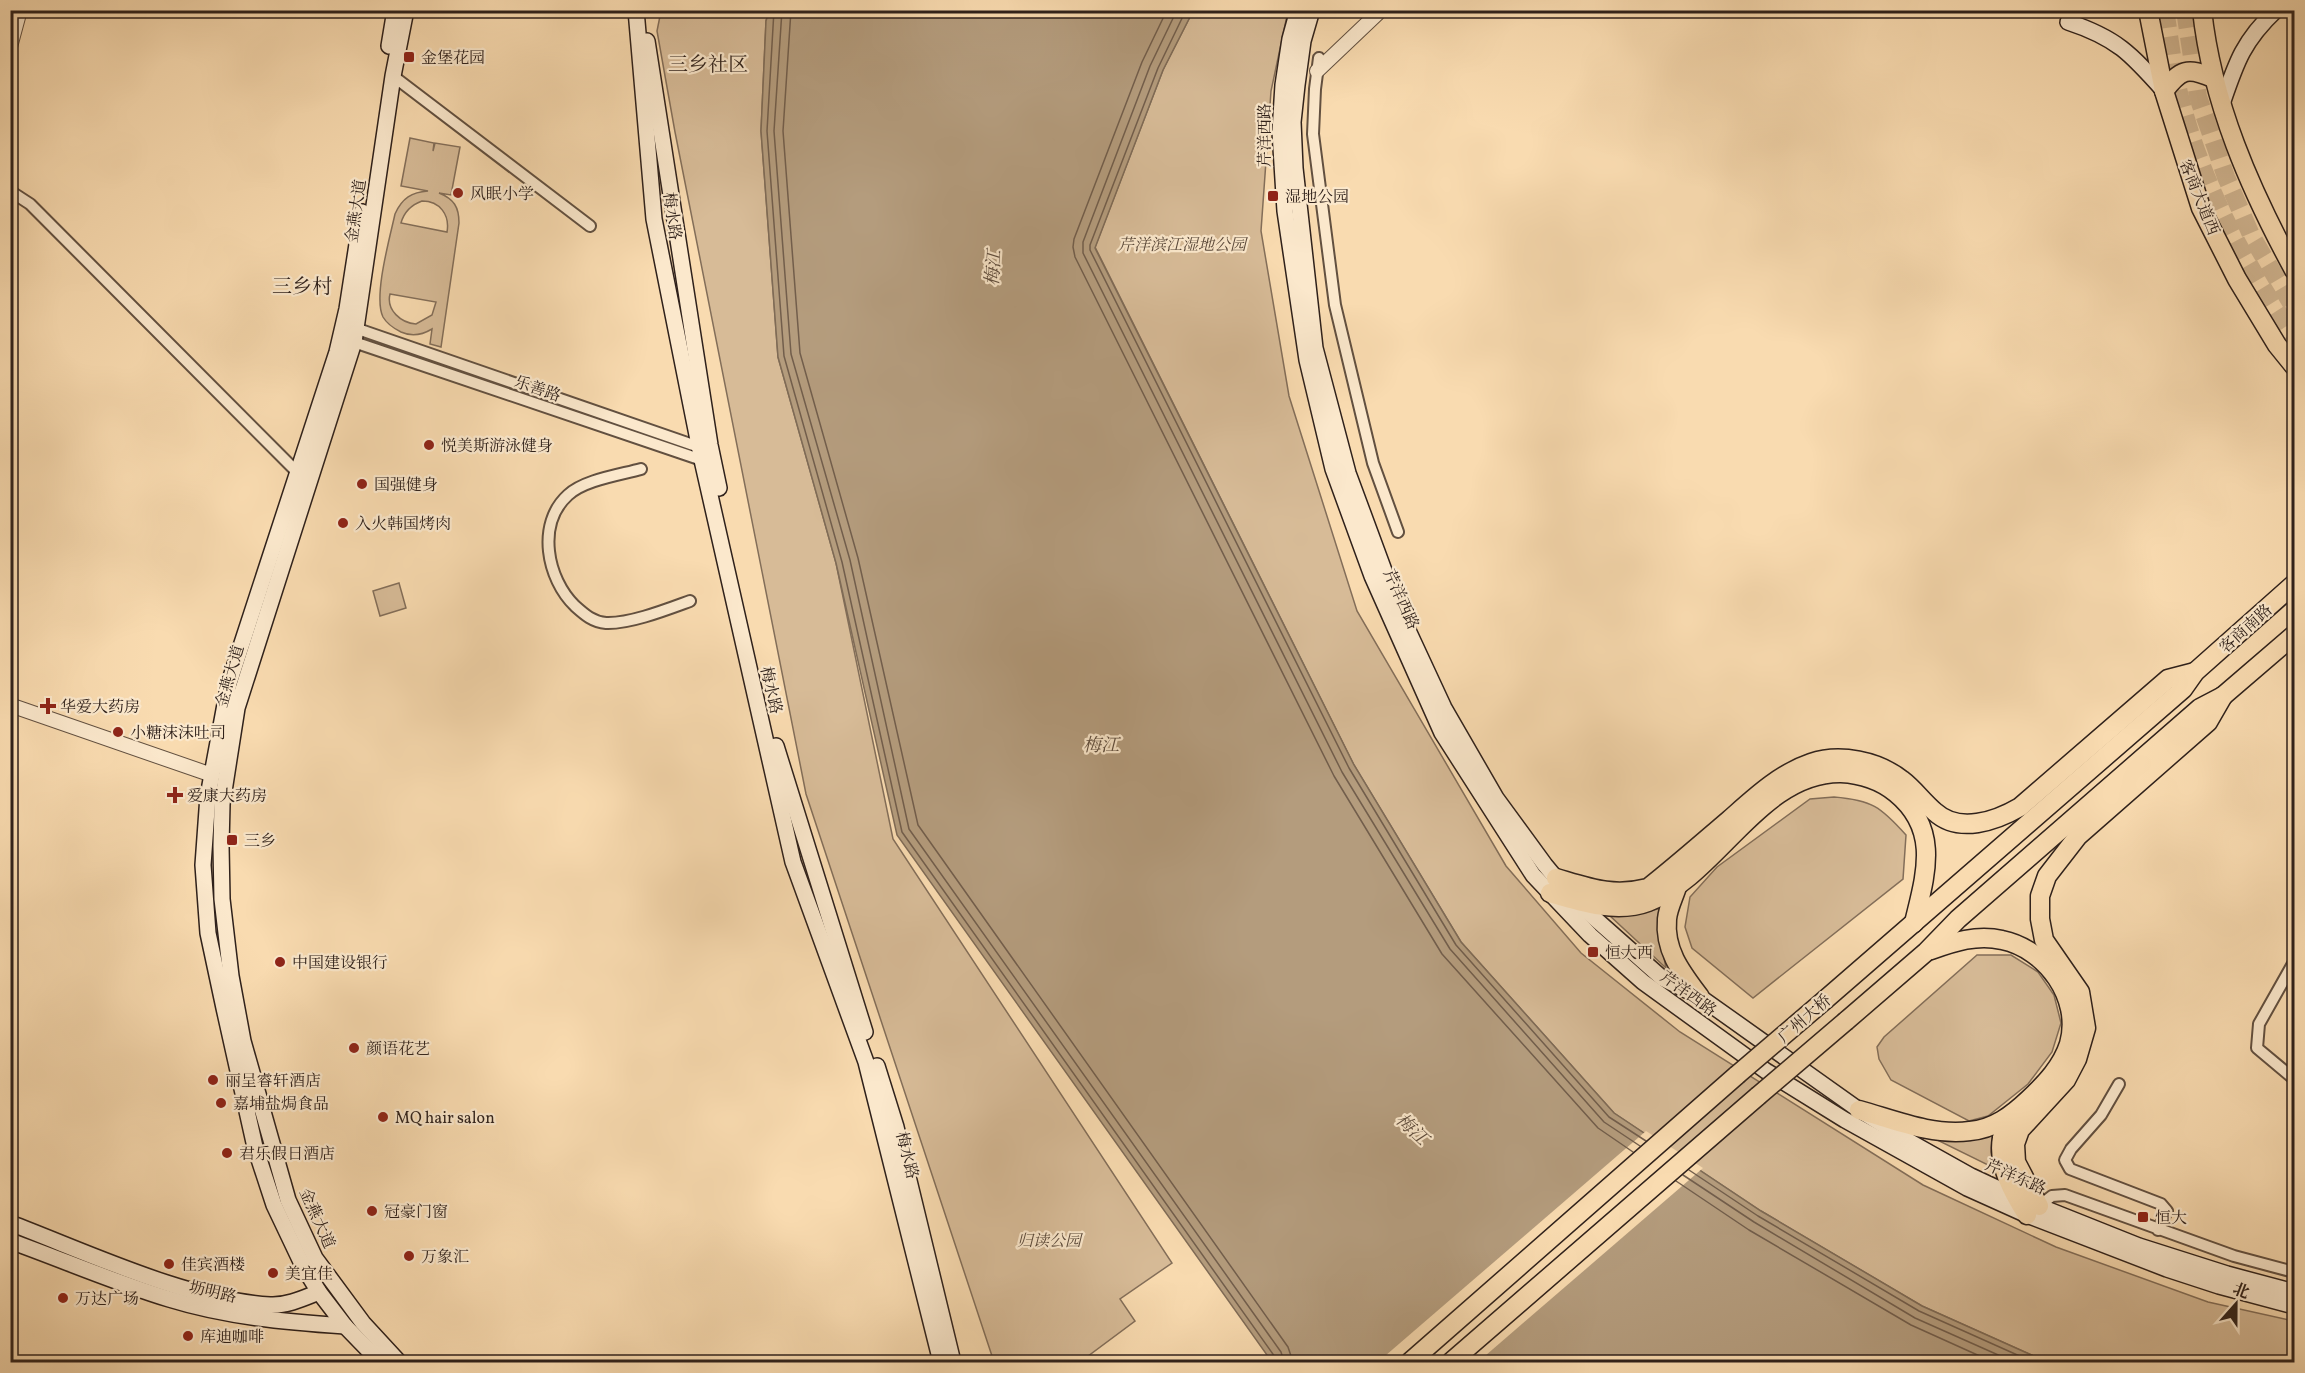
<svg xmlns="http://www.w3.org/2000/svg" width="2305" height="1373" viewBox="0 0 2305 1373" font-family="Vollkorn,'Noto Serif SC',serif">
<rect width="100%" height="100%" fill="#f9dbb0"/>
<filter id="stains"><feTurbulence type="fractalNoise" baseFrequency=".00333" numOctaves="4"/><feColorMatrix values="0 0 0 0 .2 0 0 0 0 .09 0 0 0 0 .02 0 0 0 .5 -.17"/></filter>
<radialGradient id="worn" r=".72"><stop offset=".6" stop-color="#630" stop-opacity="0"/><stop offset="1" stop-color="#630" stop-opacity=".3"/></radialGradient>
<g fill="#d7bb97" stroke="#836e59" stroke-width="1.5" fill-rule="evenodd">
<path d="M 661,11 L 769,11 L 766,21 L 761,131 L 778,357 L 836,563 L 893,839 L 1172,1263 L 1120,1299 L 1135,1321 L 1080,1362 L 994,1362 L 806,794 L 675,132 L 657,31 Z"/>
<path d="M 1193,11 L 1288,11 L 1271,91 L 1261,231 L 1289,396 L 1357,611 L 1506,866 L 1581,953 L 1680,1032 L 1923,1185 L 2056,1247 L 2208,1302 L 2294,1321 L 2294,1362 L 2047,1362 L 1922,1306 L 1761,1211 L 1614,1113 L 1461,942 L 1354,765 L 1095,247 L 1163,70 Z"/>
<path d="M 410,138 L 434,143 L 433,151 L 435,143 L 460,147 L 451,195 L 439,193 C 454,199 459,207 459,223 L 441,347 L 430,344 L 432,329 C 422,335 412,337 401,332 C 393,328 387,324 383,317 C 373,297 390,237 395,214 C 402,198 412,192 428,191 L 401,186 ZM 422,201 C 440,201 450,215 447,232 L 401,223 C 404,212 411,205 422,201 ZM 390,294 L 436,302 L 432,315 L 416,324 C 401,323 386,310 390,294 Z"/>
<path d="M 399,583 L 406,608 L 380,616 L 373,591 Z"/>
<path d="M 1834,797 C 1872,800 1881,807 1906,835 L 1903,879 L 1753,998 L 1692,948 L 1685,927 L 1690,897 L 1717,867 L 1810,799 Z"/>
<path d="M 1662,908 L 1660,937 L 1666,968 L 1608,914 L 1632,915 Z"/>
<path d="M 1977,955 L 2011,955 L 2038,972 L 2054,995 L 2061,1023 L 2052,1052 L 2028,1084 L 1988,1116 L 1969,1121 L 1891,1080 L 1879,1059 L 1877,1047 L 1884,1037 Z"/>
<path d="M 1993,1128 L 1991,1152 L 1994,1168 L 1929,1136 Z"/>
</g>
<path fill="#b49c7d" stroke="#7f6b56" stroke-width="1.5" d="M 769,11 L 1193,11 L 1163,70 L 1095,248 L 1354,765 L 1461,942 L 1614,1113 L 1761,1211 L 1922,1306 L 2047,1362 L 1272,1362 L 897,835 L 836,563 L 778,357 L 761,131 L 766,21 Z"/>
<path fill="#f9dbb0" d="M 1646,1131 L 1703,1168 L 1478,1362 L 1378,1362 Z"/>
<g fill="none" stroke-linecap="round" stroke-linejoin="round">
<g stroke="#725e4c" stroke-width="1.5">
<path d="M 774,10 L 767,131 L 784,356 L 842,562 L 902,832 L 1275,1357 L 1276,1362"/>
<path d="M 782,10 L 774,131 L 791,354 L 850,560 L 909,829 L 1281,1352 L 1284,1362"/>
<path d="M 791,10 L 783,131 L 800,353 L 858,558 L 918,825 L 1288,1347 L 1293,1362"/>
<path d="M 1167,10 L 1142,62 L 1074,239 L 1073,247 L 1075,257 L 1334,776 L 1442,954 L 1598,1128 L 1633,1152"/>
<path d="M 1177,10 L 1150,66 L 1083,242 L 1083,253 L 1342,772 L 1450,949 L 1604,1122 L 1640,1146"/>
<path d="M 1186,10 L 1158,68 L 1090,245 L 1090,250 L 1349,768 L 1456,945 L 1609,1117 L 1646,1141"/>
<path d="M 1689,1170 L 1758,1216 L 1919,1311 L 2033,1362"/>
<path d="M 1683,1175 L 1754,1222 L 1915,1318 L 2014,1362"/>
<path d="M 1676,1181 L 1749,1230 L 1911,1325 L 1993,1362"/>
</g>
<g stroke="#d1b692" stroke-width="18" stroke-dasharray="18 9" stroke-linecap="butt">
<path d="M 2165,10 C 2170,39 2173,69 2180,97 C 2202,184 2244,263 2294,336"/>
<path d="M 2185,10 L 2198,97 L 2226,177 L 2252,237 L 2294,308"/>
</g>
<g stroke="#625040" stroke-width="14">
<g id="minor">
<path d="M 1319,58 L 1315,89 L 1313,134 L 1335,305 L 1373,463 L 1398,532"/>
<path d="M 393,76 L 590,226"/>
<path d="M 10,191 L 30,204 L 298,473"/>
<path d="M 355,328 L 699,447 L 704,446"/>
<path d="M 354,342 L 702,460 L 706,459"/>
<path d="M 641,469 C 619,475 584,480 568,495 C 536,524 547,579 575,606 C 585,615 593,622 606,623 C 630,624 668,609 690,601"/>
<path d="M 2294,962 L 2259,1024 L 2257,1048 L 2294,1079"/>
<path d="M 2119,1084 L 2101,1115 L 2071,1149 L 2065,1160 L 2070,1169 L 2161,1204 L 2167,1211 L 2158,1230"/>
<path d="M 2039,1206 L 2052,1196 L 2065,1195 L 2234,1256 L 2294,1272"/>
</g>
</g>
<g stroke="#625040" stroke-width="16">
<g id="tertiary">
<path d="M 10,47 L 20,10"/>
<path d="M 1317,71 L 1378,13"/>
<path d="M 10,705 L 212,775"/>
</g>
</g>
<g stroke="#2f211b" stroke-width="18">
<g id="secondary">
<path d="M 636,10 L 654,219 L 702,460 L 793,862 L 866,1062 L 941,1362"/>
<path d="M 1298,10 L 1290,39 L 1283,85 L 1280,132 L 1285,211 L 1307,360 L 1333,469 L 1372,576 L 1442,733 L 1533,875 L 1590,935 L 1643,982 L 1766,1071 L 1845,1120 L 1967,1188 L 2027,1215 L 2167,1269 L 2219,1286 L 2294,1306"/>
<path d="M 1312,10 L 1303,41 L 1297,85 L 1293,122 L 1295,168 L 1315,348 L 1348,473 L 1399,611 L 1444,708 L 1496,798 L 1545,865 L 1574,900 L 1662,978 L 1700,997 L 1859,1110 L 1912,1143 L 1971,1176 L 2016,1197 L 2139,1246 L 2227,1274 L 2294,1292"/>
<path d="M 2068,22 C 2117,38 2131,54 2164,91"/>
<path d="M 647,41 L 710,445 L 719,488"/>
<path d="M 389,46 L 395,10"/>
<path d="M 2222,104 C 2236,63 2243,41 2276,10"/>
<path d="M 362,212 L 347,309 L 337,352 L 229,683 L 208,796 L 203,865 L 208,933 L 224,1008 L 255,1147 L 274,1205 L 303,1266 L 319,1292 L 345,1326 L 380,1362"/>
<path d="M 776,746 L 865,1032"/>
<path d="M 877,1066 L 896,1127 L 953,1362"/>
<path d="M 10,1223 C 89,1253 187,1300 270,1305 C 287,1306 304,1298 319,1292"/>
<path d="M 10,1241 C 63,1260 116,1283 169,1299 C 227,1317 286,1322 345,1326"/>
<path d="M 399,1362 L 363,1323 L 315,1258 L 288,1200 L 243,1041 L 231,976 L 222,899 L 221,846 L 222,804 L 237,708 L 354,342 L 393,76 L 406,10"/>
</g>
</g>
<g stroke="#2f211b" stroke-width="21">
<g id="trunk">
<path d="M 2148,10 L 2164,91 L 2201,208 L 2237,279 L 2277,345 L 2294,366"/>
<path d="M 2202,10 C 2212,103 2250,189 2294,270"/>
<path d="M 2164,91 C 2181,69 2187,67 2213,78"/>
<path d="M 1556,878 C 1590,888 1613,897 1648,888 C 1676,866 1702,843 1729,820 C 1754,798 1779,774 1811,763 C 1840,753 1878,761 1902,780 C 1914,789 1923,802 1935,812 C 1959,834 1996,821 2020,807 L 2168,679 L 2195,672"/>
<path d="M 1677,887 C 1674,897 1668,908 1667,919 C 1664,951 1682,973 1700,997"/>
<path d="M 1550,893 C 1580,902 1617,914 1648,902 C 1718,875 1760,772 1841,773 C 1861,774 1880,780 1896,793 C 1941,830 1925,876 1914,923"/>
<path d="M 1826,999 L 2183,689 L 2195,672 L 2294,584"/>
<path d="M 1846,1021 L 1926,952 L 1958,919 L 2200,708 L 2223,696 L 2294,635"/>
<path d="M 1859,1110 C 1895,1120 1932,1136 1970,1131 C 1994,1129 2012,1115 2029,1099 C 2046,1083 2062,1066 2069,1044 C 2082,998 2046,949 2002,940 C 1977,934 1954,942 1931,950"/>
<path d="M 2011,1115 C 2008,1122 2003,1130 2002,1138 C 1997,1164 2013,1193 2027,1215"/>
<path d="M 2039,1206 L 2016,1162 L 2015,1144 L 2020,1130 L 2066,1080 L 2077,1059 L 2086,1028 L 2080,992 L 2044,940 L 2040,919 L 2040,896 L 2047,876 L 2078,836 L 2208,722 L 2223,696"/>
<path d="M 1410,1362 L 1737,1075"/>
<path d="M 1451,1362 L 1758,1096"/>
</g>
</g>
<use href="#minor" stroke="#fbe8cc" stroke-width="10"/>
<use href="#tertiary" stroke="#fbe8cc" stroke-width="14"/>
<use href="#secondary" stroke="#fbe8cc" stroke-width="15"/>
<use href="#trunk" stroke="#f9dbb0" stroke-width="18"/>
<g stroke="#2f211b" stroke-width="21" stroke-linecap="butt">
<g id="trunk-bridge">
<path d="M 1737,1075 L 1826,999"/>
<path d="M 1758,1096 L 1846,1021"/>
</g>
</g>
<use href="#trunk-bridge" stroke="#f9dbb0" stroke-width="18"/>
</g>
<g fill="#8f2418" stroke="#fbe8cc" stroke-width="2">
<rect x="403" y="51" width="12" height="12" rx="3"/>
<circle cx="458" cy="193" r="6"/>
<rect x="1267" y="190" width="12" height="12" rx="3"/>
<circle cx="429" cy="445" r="6"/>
<circle cx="362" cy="484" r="6"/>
<circle cx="343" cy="523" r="6"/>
<path d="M45 697h6v6h6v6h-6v6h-6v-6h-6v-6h6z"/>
<circle cx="118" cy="732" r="6"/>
<path d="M172 786h6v6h6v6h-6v6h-6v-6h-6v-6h6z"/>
<rect x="226" y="834" width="12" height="12" rx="3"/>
<rect x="1587" y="946" width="12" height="12" rx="3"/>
<circle cx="280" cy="962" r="6"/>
<circle cx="354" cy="1048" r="6"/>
<circle cx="213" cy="1080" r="6"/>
<circle cx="221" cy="1103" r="6"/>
<circle cx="383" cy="1117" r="6"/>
<circle cx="227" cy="1153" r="6"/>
<circle cx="372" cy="1211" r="6"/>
<rect x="2137" y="1211" width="12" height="12" rx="3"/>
<circle cx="409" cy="1256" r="6"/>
<circle cx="169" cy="1264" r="6"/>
<circle cx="273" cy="1273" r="6"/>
<circle cx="63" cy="1298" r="6"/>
<circle cx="188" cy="1336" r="6"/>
</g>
<g text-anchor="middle" stroke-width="4.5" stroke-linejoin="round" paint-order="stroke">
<g font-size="16" fill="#2f211b" stroke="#fbe8cc" text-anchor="start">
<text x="421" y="63">金堡花园</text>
<text x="470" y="199">风眠小学</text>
<text x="1285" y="202">湿地公园</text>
<text x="441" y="451">悦美斯游泳健身</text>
<text x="374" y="490">国强健身</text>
<text x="355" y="529">入火韩国烤肉</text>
<text x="60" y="712">华爱大药房</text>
<text x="130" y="738">小糖沫沫吐司</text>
<text x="187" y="801">爱康大药房</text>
<text x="244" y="846">三乡</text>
<text x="1605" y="958">恒大西</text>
<text x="292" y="968">中国建设银行</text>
<text x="366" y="1054">颜语花艺</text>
<text x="225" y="1086">丽呈睿轩酒店</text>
<text x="233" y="1109">嘉埔盐焗食品</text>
<text x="395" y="1123">MQ hair salon</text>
<text x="239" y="1159">君乐假日酒店</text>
<text x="384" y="1217">冠豪门窗</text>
<text x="2155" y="1223">恒大</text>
<text x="421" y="1262">万象汇</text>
<text x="181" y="1270">佳宾酒楼</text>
<text x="285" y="1279">美宜佳</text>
<text x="75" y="1304">万达广场</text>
<text x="200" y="1342">库迪咖啡</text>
</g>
<g font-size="16" fill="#2f211b" stroke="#fbe8cc">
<text transform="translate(1264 135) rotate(-90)" y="6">芹洋西路</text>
<text transform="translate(2200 197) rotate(68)" y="6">客商大道西</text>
<text transform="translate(355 211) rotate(-82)" y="6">金燕大道</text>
<text transform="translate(673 216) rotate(82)" y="6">梅水路</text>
<text transform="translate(538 388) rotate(19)" y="6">乐善路</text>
<text transform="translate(1402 599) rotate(66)" y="6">芹洋西路</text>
<text transform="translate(2245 628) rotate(-42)" y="6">客商南路</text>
<text transform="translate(229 676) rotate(-74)" y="6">金燕大道</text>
<text transform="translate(772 690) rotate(77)" y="6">梅水路</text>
<text transform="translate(1689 993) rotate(36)" y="6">芹洋西路</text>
<text transform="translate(1804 1018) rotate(-41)" y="6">广州大桥</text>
<text transform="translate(908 1155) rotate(76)" y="6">梅水路</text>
<text transform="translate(2016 1176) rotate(24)" y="6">芹洋东路</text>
<text transform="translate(318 1218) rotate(66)" y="6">金燕大道</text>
<text transform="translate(213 1291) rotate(13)" y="6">坜明路</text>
</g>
<g font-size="16" font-style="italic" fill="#59483a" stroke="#fbe8cc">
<text x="1182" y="250">芹洋滨江湿地公园</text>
<text x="1049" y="1246">归读公园</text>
</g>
<g font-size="18" font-style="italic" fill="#5e4c3d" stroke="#fbe8cc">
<text transform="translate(993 268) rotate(-86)" y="6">梅江</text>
<text x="1101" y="751">梅江</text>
<text transform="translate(1412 1129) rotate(43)" y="6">梅江</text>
</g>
<g font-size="20" fill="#2f211b" stroke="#fbe8cc">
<text x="708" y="71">三乡社区</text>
<text x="302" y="293">三乡村</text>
</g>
</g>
<rect width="2305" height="1373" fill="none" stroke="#f9dbb0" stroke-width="36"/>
<rect x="12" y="12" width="2281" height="1349" fill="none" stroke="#2f211b" stroke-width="3"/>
<rect x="18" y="18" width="2269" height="1337" fill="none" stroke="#2f211b" stroke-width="1.5"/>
<g transform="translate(2236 1304) rotate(21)" stroke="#fbe8cc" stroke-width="4.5" paint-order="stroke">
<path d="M0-4.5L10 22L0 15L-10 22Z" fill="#2f211b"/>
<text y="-9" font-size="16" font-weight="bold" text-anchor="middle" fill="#2f211b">北</text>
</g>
<rect width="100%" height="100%" filter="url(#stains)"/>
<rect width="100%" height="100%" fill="url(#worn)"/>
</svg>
